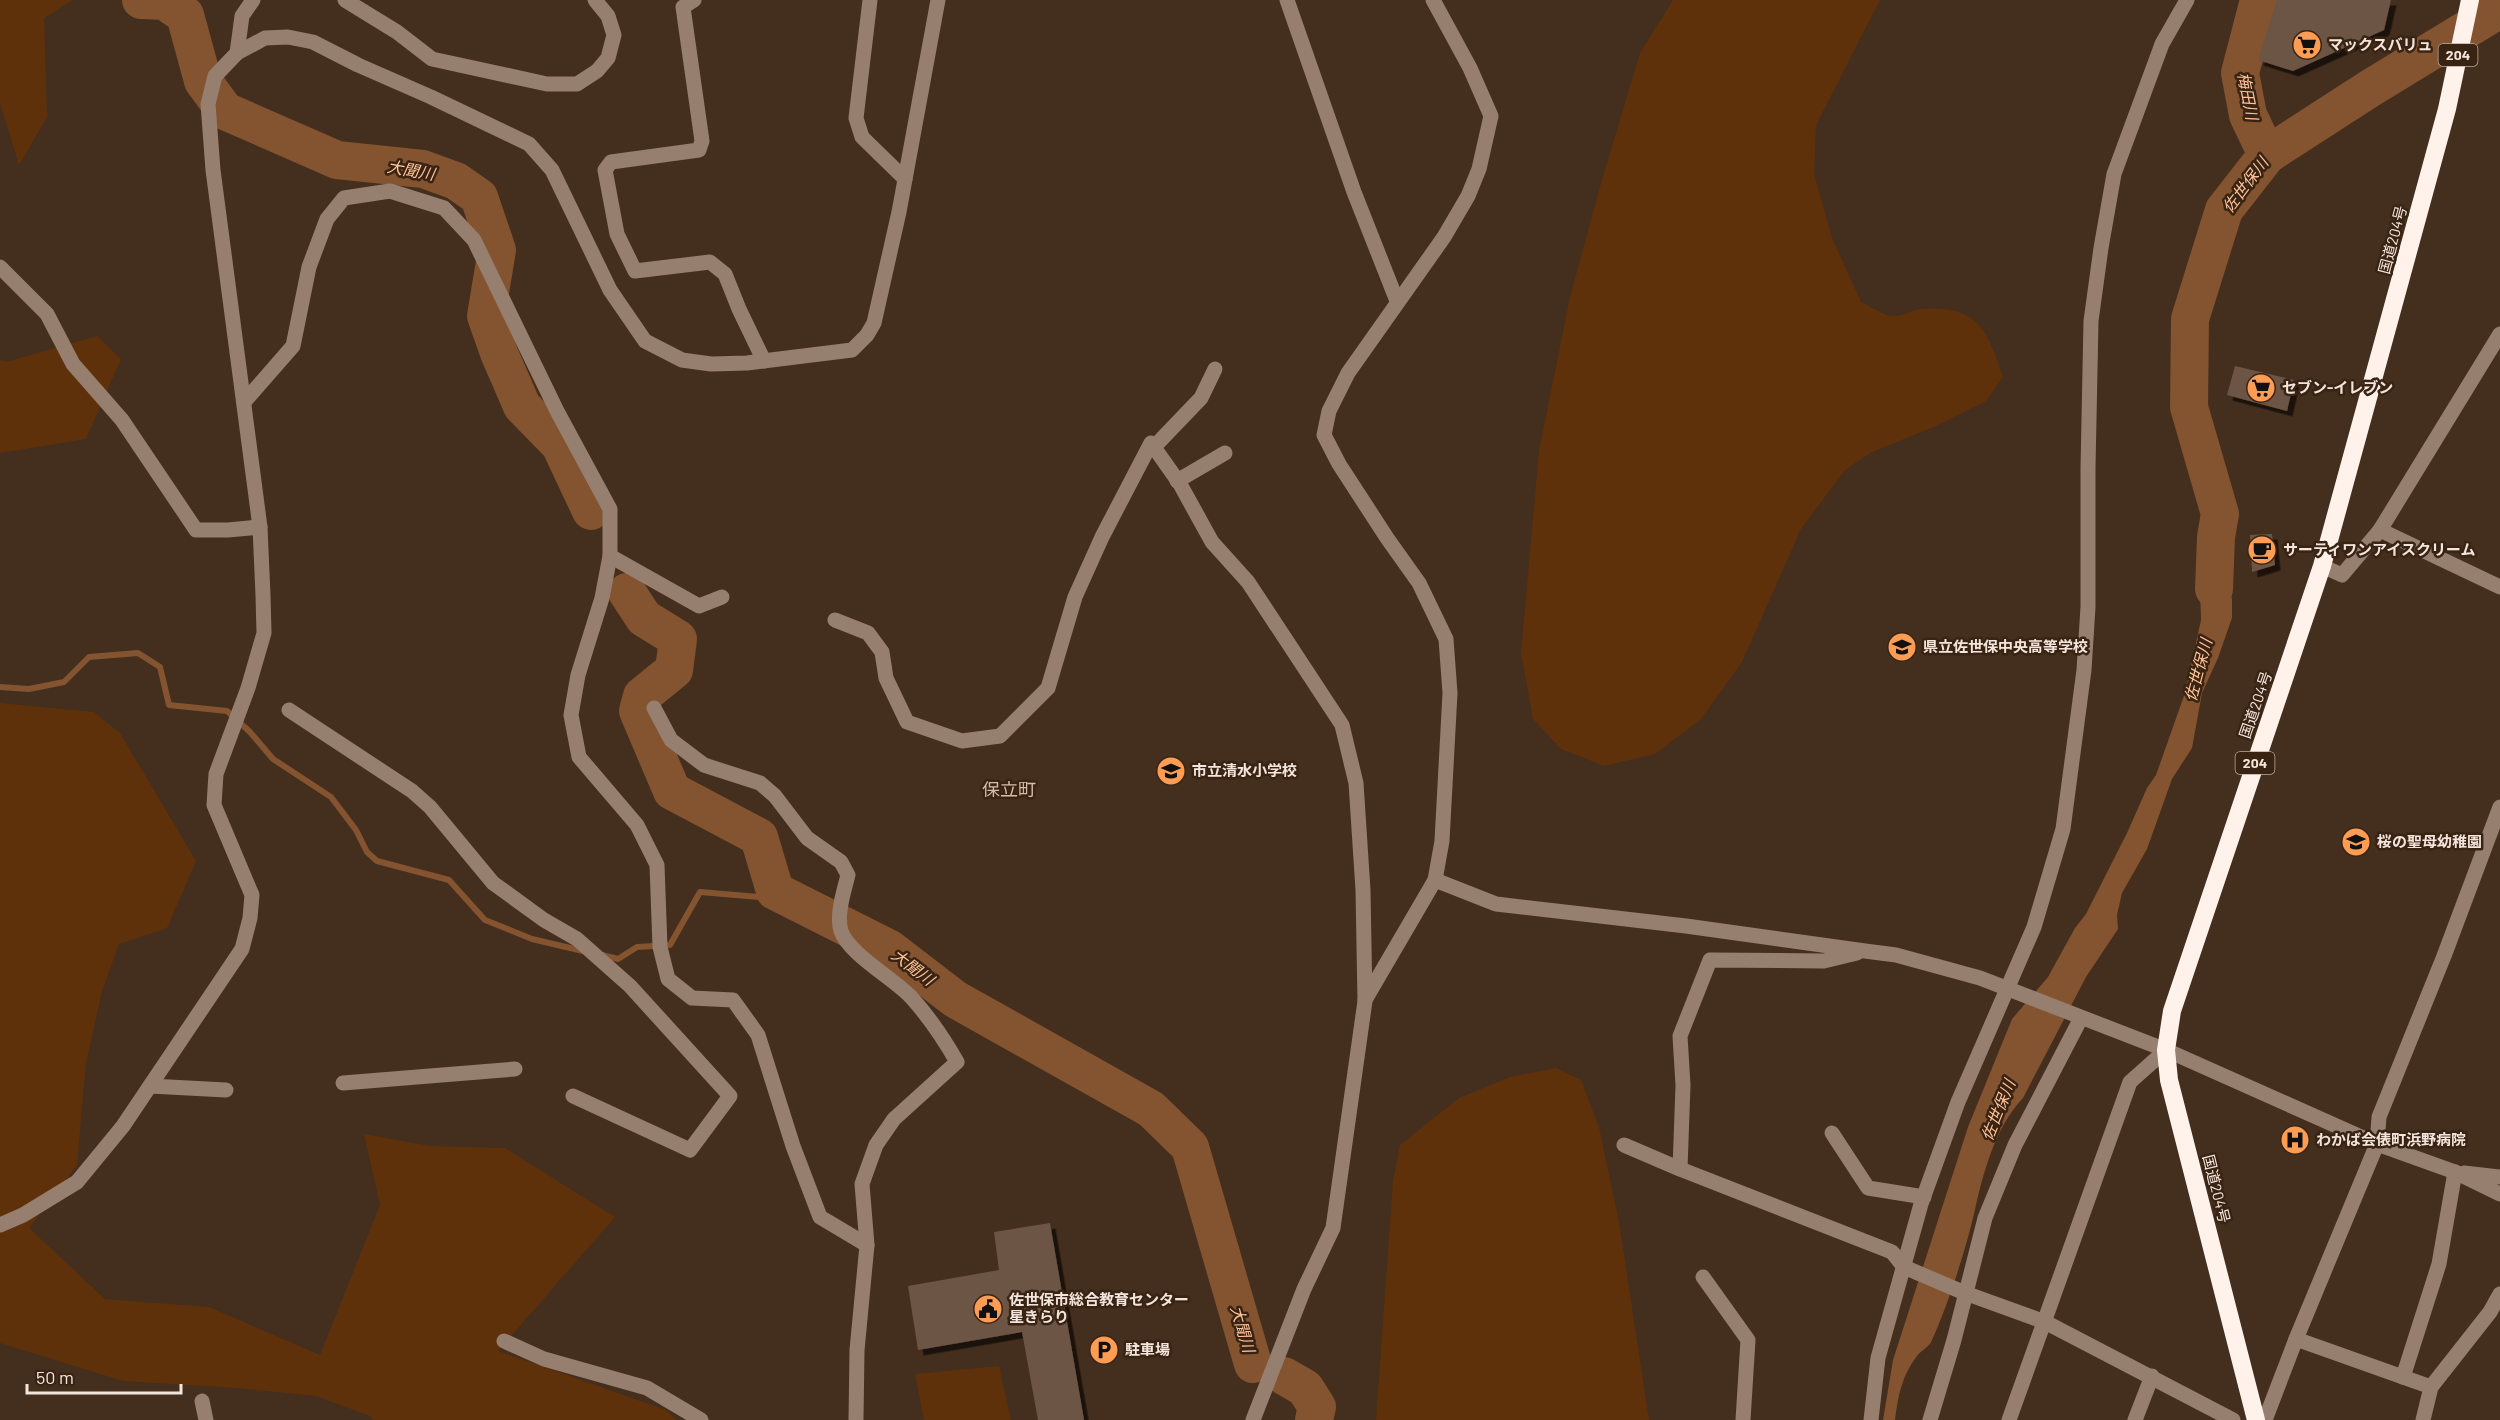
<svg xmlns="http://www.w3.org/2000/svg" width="2500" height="1420" viewBox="0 0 2500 1420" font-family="Barlow,'Noto Sans JP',sans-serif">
<defs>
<filter id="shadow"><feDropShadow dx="5.5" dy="5.5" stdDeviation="0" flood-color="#0009"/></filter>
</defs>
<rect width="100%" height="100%" fill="#442e1e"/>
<g fill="#5e310b">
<path d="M 0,0 L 73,0 L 44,18 L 47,117 L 19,165 L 0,103 Z"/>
<path d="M 1673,0 L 1880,0 L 1816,125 L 1814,174 L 1832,238 L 1861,302 C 1870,306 1880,313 1890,316 C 1899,318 1912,310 1921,309 C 1978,305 1987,329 2003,377 L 1986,401 L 1936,426 L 1870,453 L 1845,470 L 1801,529 L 1742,662 L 1701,719 L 1655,754 L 1604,766 L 1561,749 L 1533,719 L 1521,653 L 1539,451 L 1570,297 L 1600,187 L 1640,53 Z"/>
<path d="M 97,336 L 121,359 L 86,439 L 0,453 L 0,360 L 6,362 Z"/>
<path d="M 0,703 L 94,712 L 120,733 L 196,861 L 167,928 L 119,944 L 102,991 L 86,1063 L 77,1165 L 29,1228 L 105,1299 L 209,1307 L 320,1355 L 380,1205 L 364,1134 L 430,1146 L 505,1148 L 615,1217 L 498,1351 L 666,1410 L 676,1420 L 373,1420 L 370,1416 L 316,1396 L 236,1388 L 123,1381 L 0,1343 Z"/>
<path d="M 1556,1068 L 1581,1080 L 1599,1127 L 1619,1222 L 1649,1420 L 1376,1420 L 1393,1181 L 1400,1145 L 1459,1098 L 1510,1077 Z"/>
<path d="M 999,1366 L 1011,1420 L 924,1420 L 915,1374 Z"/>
</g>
<path fill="#84532f" d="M 2214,530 L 2232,599 L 2232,618 L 2218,658 L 2202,693 L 2192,748 L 2172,779 L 2147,849 L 2122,893 L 2117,915 L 2118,929 L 2086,977 L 2023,1098 C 1994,1129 1983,1174 1974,1214 C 1965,1252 1948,1305 1932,1340 C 1930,1347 1921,1350 1917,1356 C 1902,1375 1898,1396 1895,1420 L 1883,1420 L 1893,1360 L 1968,1127 L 2012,1019 L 2048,977 L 2075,928 L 2086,914 L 2127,833 L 2147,788 L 2156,775 L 2185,693 L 2201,620 L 2200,587 Z"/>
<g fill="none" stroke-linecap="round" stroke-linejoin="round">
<g stroke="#84532f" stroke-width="6">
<path d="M 172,7 L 174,0"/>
<path d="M 0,687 L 29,689 L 64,682 L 89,657 L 138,653 L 160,667 L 169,705 L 227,711 L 250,732 L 273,759 L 331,797 L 356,830 L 367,852 L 377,861 L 449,880 L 485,920 L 532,939 L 583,951"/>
<path d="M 602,955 L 618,959 L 637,947 L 670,945 L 700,892 L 759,897 L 775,891"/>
</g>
<g stroke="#84532f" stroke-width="38">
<path d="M 141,0 L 164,1 L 185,15 L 203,81 L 225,111 L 337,160 L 423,169 L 456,181 L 479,197 L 497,250 L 486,316 L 499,353 L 522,406 L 560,445 L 591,511"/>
<path d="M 2259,0 L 2240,73 L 2248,115 L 2267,155"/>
<path d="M 2214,589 L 2216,537 L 2220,514 L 2189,407 L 2190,319 L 2224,210 L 2267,155 L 2369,89 L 2500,9"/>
<path d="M 627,592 L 644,618 L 678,639 L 674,670 L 642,696 L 638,711 L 672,791 L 759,837 L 775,891 L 890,949 L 955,999 L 1151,1109 L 1190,1147 L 1253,1364"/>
<path d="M 1284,1376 L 1305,1388 L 1317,1407 L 1314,1420"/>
</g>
</g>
<g fill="#6d5444" filter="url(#shadow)">
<path d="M 2277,0 L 2391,0 L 2384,30 L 2293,71 L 2258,60 Z"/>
<path d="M 2235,366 L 2294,380 L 2287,411 L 2227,395 Z"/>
<path d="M 2272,534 L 2275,565 L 2252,572 L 2250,535 Z"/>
<path d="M 1050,1223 L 1084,1420 L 1038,1420 L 1022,1332 L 918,1350 L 908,1286 L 999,1270 L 994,1232 Z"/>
</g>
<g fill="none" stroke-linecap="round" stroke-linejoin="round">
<g stroke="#967f6f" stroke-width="15">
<path d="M 345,0 L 397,32 L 432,59 L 547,84 L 577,84 L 597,71 L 608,58 L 614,35 L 608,16 L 595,0"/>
<path d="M 694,0 L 683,7 L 702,141 L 699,150 L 611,162 L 605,170 L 617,234 L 635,271 L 710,262 L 725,274 L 739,309 L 764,361"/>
<path d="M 870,0 L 856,118 L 862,137 L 905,179"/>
<path d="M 1287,0 L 1354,192 L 1397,301"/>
<path d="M 237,53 L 242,16 L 253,0"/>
<path d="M 0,267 L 47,314 L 73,364 L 122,420 L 196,530 L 228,530 L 260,527"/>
<path d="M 244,402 L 293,346 L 309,267 L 327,219 L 344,198 L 390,191 L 444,208 L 474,240 L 557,411 L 610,509 L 610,556 L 602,598 L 578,675 L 571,715 L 579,757 L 637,825 L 657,865 L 660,947 L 668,979 L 692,998 L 733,1000 L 758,1035 L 793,1146 L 820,1217 L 867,1245"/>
<path d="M 1154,447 L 1201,398 L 1215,369"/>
<path d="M 1177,481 L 1225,453"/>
<path d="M 2380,530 L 2500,587"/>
<path d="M 610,556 L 699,606 L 722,597"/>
<path d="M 2322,566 L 2342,575 L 2380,530 L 2500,334"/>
<path d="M 835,620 L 868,633 L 882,652 L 886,678 L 907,722 L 962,741 L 1000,736 L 1048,688 L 1075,597 L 1102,537 L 1151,443 L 1180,484 L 1212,542 L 1248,582 L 1342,725 L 1356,783 L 1363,890 L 1365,1001 L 1333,1228 L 1304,1289 L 1253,1420"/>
<path d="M 654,708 L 671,740 L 704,765 L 760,783 L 775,796 L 807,838 L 841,862 L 848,875 C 844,891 836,915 841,931 C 848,953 894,979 911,997 C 929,1017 944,1039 957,1062 L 894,1119 L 876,1145 L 862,1184 L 867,1245 L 857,1350 L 856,1420"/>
<path d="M 289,710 L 412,791 L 430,807 L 493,883 L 544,920 L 577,939 L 630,986 L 730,1096 L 690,1150 L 573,1096"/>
<path d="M 1435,880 L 1496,904 L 1686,926 L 1865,951 L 1896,955 L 1980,978 L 2166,1050 L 2377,1144 L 2455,1172 L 2500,1194"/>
<path d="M 1365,1000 L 1435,880 L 1442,841 L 1450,693 L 1446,639 L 1419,583 L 1387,538 L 1339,464 L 1324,435 L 1329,411 L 1348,373 L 1444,237 L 1468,196 L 1479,169 L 1491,116 L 1470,68 L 1433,0"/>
<path d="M 343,1083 L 515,1069"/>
<path d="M 150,1086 L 226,1090"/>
<path d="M 1832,1133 L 1868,1188 L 1924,1197"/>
<path d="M 1624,1145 L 1680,1169 L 1892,1252 L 1904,1267 L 1965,1293 L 2045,1322 L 2233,1420"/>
<path d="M 1680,1169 L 1683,1085 L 1680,1036 L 1710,960 L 1824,961 L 1857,953"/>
<path d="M 2464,1173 L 2500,1177"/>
<path d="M 0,1225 L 23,1215 L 77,1182 L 123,1126 L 242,949 L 250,918 L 252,895 L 214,805 L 216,774 L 248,688 L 264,633 L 263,595 L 260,527 L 213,170 L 208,104 L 215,76 L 237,53 L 265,38 L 288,37 L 313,42 L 358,65 L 431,97 L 529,144 L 552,170 L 610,290 L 645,341 L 682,360 L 711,364 L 747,363 L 852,350 L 867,335 L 874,323 L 899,212 L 938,0"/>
<path d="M 1703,1277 L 1748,1340 L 1743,1420"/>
<path d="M 2296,1339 L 2431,1387"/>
<path d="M 504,1341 L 544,1359 L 647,1388 L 701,1420"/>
<path d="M 2403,1377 L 2439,1264 L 2455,1172"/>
<path d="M 202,1401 L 206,1420"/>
<path d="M 1871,1420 L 1878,1358 L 1921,1204 L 1958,1102 L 2034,927 L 2063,829 L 2084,670 L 2088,607 L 2088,468 L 2091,321 L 2101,248 L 2114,174 L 2162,44 L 2187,0"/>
<path d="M 1930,1420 L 1954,1340 L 1985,1218 L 2015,1145 L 2081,1018"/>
<path d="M 2009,1420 L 2130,1082 L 2166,1050"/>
<path d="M 2135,1420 L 2152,1376"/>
<path d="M 2265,1420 L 2296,1339 L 2377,1144 L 2379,1117 L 2444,956 L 2500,807"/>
<path d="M 2423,1420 L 2431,1387 L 2490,1312 L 2500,1294"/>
</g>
<path stroke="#fef2eb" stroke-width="18" d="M 2256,1420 L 2169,1080 L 2166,1050 L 2172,1011 L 2322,566 L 2447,109 L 2470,0"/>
</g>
<defs>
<g id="supermarket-disc" transform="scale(1.5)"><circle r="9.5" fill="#fd9d54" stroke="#392414"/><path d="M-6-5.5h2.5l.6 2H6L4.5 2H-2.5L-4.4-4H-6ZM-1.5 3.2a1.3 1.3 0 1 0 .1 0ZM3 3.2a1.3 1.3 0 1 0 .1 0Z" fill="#111"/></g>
<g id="cafe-disc" transform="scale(1.5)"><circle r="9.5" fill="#fd9d54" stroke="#392414"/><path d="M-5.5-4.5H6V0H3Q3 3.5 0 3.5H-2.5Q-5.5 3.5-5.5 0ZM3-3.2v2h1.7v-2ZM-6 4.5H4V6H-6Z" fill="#111"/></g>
<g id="school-disc" transform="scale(1.5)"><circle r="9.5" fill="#fd9d54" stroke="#392414"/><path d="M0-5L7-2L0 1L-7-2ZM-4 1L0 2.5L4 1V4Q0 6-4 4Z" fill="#111"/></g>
<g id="hospital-disc" transform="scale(1.5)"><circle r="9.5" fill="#fd9d54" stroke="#392414"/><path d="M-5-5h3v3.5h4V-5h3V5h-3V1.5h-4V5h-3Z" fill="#111"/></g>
<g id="civic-disc" transform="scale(1.5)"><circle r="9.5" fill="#fd9d54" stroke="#392414"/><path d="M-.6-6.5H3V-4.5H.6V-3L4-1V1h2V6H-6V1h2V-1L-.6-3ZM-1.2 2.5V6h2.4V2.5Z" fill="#111"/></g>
<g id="parking-disc" transform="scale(1.5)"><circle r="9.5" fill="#fd9d54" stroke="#392414"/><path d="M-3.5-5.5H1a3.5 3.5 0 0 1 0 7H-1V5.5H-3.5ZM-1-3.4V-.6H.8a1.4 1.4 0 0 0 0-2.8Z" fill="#111"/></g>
</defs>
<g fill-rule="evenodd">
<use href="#supermarket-disc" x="2307" y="45"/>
<use href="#supermarket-disc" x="2261" y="388"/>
<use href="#cafe-disc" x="2262" y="550"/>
<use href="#school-disc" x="1902" y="647"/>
<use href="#school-disc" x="1171" y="771"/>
<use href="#school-disc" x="2356" y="842"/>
<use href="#hospital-disc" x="2295" y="1140"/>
<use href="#civic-disc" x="988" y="1309"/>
<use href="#parking-disc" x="1104" y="1350"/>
</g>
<g text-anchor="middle" stroke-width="5" stroke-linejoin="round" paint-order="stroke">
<g fill="#392414" stroke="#bcaba0" stroke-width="1.5">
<rect x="2438.5" y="44" width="39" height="22" rx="4.5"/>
<rect x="2235.5" y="752" width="39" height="22" rx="4.5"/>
</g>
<g font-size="14" font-weight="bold" fill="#f4e5dc">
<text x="2458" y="60">204</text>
<text x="2255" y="768">204</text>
</g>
<g font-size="15" font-weight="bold" fill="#f4e5dc" stroke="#392414" text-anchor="start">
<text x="2328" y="50">マックスバリュ</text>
<text x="2282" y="393">セブン-イレブン</text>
<text x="2283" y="555">サーティワンアイスクリーム</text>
<text x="1923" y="652">県立佐世保中央高等学校</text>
<text x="1192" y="776">市立清水小学校</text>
<text x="2377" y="847">桜の聖母幼稚園</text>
<text x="2316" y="1145">わかば会俵町浜野病院</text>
<text x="1009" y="1305">佐世保市総合教育センター<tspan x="1009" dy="17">星きらり</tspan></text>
<text x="1125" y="1355">駐車場</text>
</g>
<g font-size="15" fill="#f4e5dc" stroke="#392414">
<text transform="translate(2393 240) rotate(-75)" y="5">国道204号</text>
<text transform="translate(2256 705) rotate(-71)" y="5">国道204号</text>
<text transform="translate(2216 1189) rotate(76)" y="5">国道204号</text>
</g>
<g font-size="16" font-style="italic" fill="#ffc197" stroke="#392414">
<text transform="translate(2248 96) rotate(79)" y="6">梅田川</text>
<text transform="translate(411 170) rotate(10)" y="6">大聞川</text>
<text transform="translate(2245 185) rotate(-53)" y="6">佐世保川</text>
<text transform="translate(2198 670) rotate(-75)" y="6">佐世保川</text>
<text transform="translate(913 967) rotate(37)" y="6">大聞川</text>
<text transform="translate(1998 1110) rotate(-68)" y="6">佐世保川</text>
<text transform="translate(1243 1329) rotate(74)" y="6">大聞川</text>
</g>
<g font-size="18" fill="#d8bca9" stroke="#392414">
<text x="1009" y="796">保立町</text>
</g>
</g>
<path d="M27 1384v9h154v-9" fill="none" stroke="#f4e5dc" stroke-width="3"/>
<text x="36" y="1384" font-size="18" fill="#f4e5dc" stroke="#392414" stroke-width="4.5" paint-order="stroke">50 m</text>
</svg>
